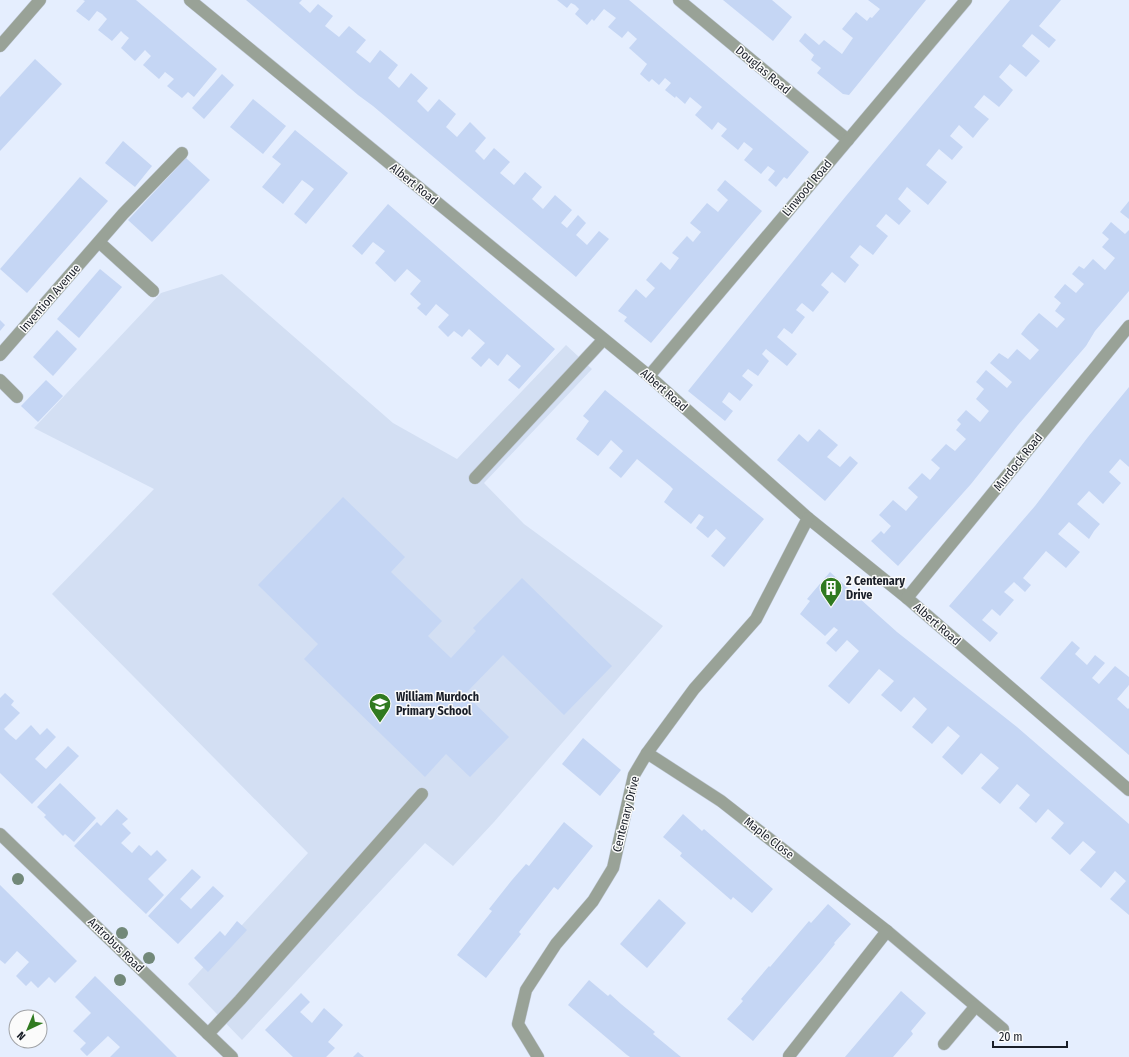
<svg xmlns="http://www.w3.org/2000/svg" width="1129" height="1057" viewBox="0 0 1129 1057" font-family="'Fira Sans Condensed',sans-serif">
<rect width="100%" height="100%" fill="#e5eefe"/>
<path fill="#d3dff3" d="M 222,274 L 393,423 L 457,459 L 566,345 L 592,369 L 484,483 L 524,524 L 663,626 L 494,822 L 453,866 L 425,843 L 242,1040 L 188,984 L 308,853 L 52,594 L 154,489 L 34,428 L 161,293 Z"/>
<g fill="#c5d6f4">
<path d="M 83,0 L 136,0 L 217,69 L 194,97 L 188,92 L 182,98 L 167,86 L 174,79 L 165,72 L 159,79 L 143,65 L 151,56 L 145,50 L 135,61 L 121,48 L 129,38 L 124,34 L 121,31 L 112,41 L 98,30 L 107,19 L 102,14 L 97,11 L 89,21 L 76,11 L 85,1 Z"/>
<path d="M 246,0 L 302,0 L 299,3 L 310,13 L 318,4 L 333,16 L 325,26 L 339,37 L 349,26 L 366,40 L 356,52 L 370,63 L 380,50 L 398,65 L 388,78 L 399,88 L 411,73 L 428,88 L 417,101 L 428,112 L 439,99 L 456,114 L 446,127 L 457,137 L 470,122 L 486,138 L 475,151 L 484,160 L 494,148 L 510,162 L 500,173 L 514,185 L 525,172 L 542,187 L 532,199 L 543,209 L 555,195 L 572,210 L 561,223 L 567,228 L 578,215 L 586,223 L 576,235 L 587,245 L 599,231 L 609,239 L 576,277 L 373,106 L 358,95 Z"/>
<path d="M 557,0 L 629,0 L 809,152 L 787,179 L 784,177 L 776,187 L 768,180 L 775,171 L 768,166 L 761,174 L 744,160 L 753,149 L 744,142 L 738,150 L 721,136 L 727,129 L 718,122 L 712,130 L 695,115 L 702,107 L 690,97 L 685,104 L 676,96 L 675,98 L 665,90 L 671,83 L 665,78 L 659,85 L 652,79 L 649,82 L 640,74 L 647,64 L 629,48 L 637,39 L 628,31 L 622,38 L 608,27 L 616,18 L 604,9 L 594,21 L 592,19 L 587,25 L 575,14 L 579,9 L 575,5 L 571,3 L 567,8 Z"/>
<path d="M 723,0 L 772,0 L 792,17 L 773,41 Z"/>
<path d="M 868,0 L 926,0 L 849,95 L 843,94 L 817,73 L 821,68 L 811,60 L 814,55 L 799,41 L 805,33 L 819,45 L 824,40 L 842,54 L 853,38 L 842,29 L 856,12 L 867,21 L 870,17 L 872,18 L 880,9 Z"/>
<path d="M 1010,0 L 1061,0 L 1039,26 L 1056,40 L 1049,48 L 1032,34 L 1022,46 L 1040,61 L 1026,77 L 1010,64 L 999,77 L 1013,90 L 1005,100 L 999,107 L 984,95 L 974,107 L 989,119 L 981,128 L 973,138 L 959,125 L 950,136 L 963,147 L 952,160 L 939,149 L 926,165 L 947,182 L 928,205 L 907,187 L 898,199 L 911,211 L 899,225 L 886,214 L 876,226 L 888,236 L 873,255 L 860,245 L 850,257 L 859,265 L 845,283 L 832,272 L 821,285 L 829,292 L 813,312 L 802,303 L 800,305 L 796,310 L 805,317 L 792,334 L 784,328 L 777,337 L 797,354 L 787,366 L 766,349 L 762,354 L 769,361 L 758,376 L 748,369 L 742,376 L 753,385 L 740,401 L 729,392 L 722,402 L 733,411 L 725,421 L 688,391 L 846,196 Z"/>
<path d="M 35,59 L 62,84 L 0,151 L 0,97 Z"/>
<path d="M 222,74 L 234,85 L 204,119 L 192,108 Z"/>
<path d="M 253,99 L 286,126 L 263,154 L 230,127 Z"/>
<path d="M 295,130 L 348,173 L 306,224 L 294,214 L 314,189 L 309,185 L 302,180 L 283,204 L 262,187 L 281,164 L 272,157 Z"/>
<path d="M 123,141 L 152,166 L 135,187 L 105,163 Z"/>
<path d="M 186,158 L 210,180 L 152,242 L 128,220 Z"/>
<path d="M 80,177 L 108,201 L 27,293 L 0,269 Z"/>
<path d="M 725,180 L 762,211 L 651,343 L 624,321 L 627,317 L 618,311 L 636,289 L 646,298 L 655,288 L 646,280 L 661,262 L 670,270 L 679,258 L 672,253 L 679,245 L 687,236 L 693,242 L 701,232 L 690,223 L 707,203 L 718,212 L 728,200 L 717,190 Z"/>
<path d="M 1129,201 L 1129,219 L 1120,212 Z"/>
<path d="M 388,204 L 555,349 L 519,389 L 508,380 L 521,366 L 507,354 L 498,366 L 489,358 L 481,367 L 471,358 L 485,343 L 469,329 L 462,337 L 454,331 L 448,337 L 438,327 L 449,315 L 436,304 L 426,316 L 417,308 L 421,304 L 410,294 L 421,281 L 407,269 L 395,282 L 375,263 L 385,251 L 373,242 L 362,255 L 352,246 Z"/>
<path d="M 1111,222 L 1125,234 L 1129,230 L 1129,291 L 1095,331 L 1086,346 L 1018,425 L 971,484 L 898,566 L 871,541 L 881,531 L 884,534 L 891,526 L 879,515 L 893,500 L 906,511 L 918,497 L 908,488 L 922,473 L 930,480 L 940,468 L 931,460 L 946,444 L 955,451 L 966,439 L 956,430 L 961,424 L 957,420 L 966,410 L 980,422 L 989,411 L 976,399 L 984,389 L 976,382 L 986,370 L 1007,388 L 1012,382 L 990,363 L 999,353 L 1008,359 L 1017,349 L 1030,360 L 1039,350 L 1021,334 L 1027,326 L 1039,313 L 1057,328 L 1065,319 L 1055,311 L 1061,303 L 1054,297 L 1065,284 L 1076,293 L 1084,284 L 1072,274 L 1079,266 L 1084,269 L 1093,259 L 1105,270 L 1115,258 L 1102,247 L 1109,239 L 1102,233 Z"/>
<path d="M 100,269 L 122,287 L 79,338 L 57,319 Z"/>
<path d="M 0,320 L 5,325 L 0,331 Z"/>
<path d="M 57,330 L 77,349 L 53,376 L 33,357 Z"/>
<path d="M 46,380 L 63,396 L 38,422 L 21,406 Z"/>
<path d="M 1129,387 L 1129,467 L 1120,459 L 1109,472 L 1121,483 L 1103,504 L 1089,491 L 1077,504 L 1100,524 L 1094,531 L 1089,539 L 1069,522 L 1058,534 L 1080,552 L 1066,568 L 1046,551 L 1023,578 L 1031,585 L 1025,592 L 1014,582 L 1004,592 L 1014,600 L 1000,616 L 992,609 L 982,620 L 998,633 L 990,642 L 949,606 L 1035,506 L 1088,437 Z"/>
<path d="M 605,390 L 764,519 L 724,567 L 711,556 L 726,538 L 716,529 L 708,538 L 696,528 L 704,517 L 699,514 L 691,524 L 664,502 L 673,489 L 670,486 L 637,459 L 621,478 L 609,468 L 623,451 L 611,440 L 598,456 L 576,439 L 589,421 L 583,416 Z"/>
<path d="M 819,429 L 838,445 L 827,457 L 840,467 L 850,456 L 858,463 L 825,501 L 777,460 L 799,434 L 808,442 Z"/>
<path d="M 343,497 L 405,557 L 391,572 L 442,621 L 428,636 L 451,658 L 476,631 L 473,628 L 522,578 L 612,666 L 564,715 L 503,655 L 465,694 L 509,737 L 470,777 L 446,754 L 425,777 L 304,659 L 318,644 L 258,585 Z"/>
<path d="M 830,572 L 897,632 L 1017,727 L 1129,824 L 1129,915 L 1110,899 L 1126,881 L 1115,871 L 1101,888 L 1080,870 L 1096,852 L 1083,841 L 1070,855 L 1060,846 L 1051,838 L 1064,823 L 1048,809 L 1036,823 L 1019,808 L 1030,795 L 1017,784 L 1000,804 L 981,788 L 999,768 L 981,753 L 962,775 L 942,757 L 960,736 L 948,726 L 932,744 L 912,727 L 927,709 L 914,697 L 901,712 L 881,695 L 894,681 L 879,669 L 849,704 L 828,686 L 859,651 L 847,640 L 836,652 L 826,643 L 838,630 L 834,627 L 825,636 L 800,614 L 810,601 L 807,599 Z"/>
<path d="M 1072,641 L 1080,648 L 1075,654 L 1087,665 L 1095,655 L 1105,663 L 1092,678 L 1099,684 L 1115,666 L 1129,677 L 1129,685 L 1117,699 L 1128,709 L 1129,708 L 1129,755 L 1040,678 Z"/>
<path d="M 5,693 L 14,701 L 11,705 L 20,713 L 4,729 L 10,735 L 16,740 L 31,725 L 40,735 L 47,728 L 56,737 L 35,759 L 46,769 L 68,746 L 79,756 L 32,804 L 0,773 L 0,698 Z"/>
<path d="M 583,738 L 621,770 L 600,796 L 562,764 Z"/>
<path d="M 60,783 L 96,818 L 74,842 L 65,834 L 63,836 L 44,817 L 46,815 L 37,807 Z"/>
<path d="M 117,809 L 128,819 L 122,824 L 131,833 L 121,843 L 132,853 L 139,845 L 151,856 L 157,850 L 167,860 L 148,879 L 164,895 L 146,914 L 74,846 L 97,822 L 101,826 Z"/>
<path d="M 683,814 L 702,831 L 704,829 L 773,889 L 752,913 L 733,897 L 731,900 L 680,856 L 682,853 L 663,837 Z"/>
<path d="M 564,822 L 593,846 L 558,890 L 554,887 L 519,932 L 521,934 L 486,978 L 457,955 L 492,911 L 489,909 L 512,880 L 526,864 L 529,866 Z"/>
<path d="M 192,869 L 201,877 L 180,899 L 191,909 L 213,886 L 224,896 L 178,944 L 148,916 Z"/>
<path d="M 0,885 L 77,961 L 55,983 L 49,977 L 38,988 L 31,981 L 26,986 L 16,976 L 29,962 L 17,951 L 5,964 L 0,960 Z"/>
<path d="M 659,899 L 686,923 L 647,968 L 620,944 Z"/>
<path d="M 828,904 L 851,924 L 834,943 L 835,944 L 822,960 L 753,1041 L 727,1019 L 743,1001 L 741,999 L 769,966 L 770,967 L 809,921 L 811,923 Z"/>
<path d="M 237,921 L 247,930 L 208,972 L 194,958 L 220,931 L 225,936 Z"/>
<path d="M 95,976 L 138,1018 L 177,1057 L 110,1057 L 120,1047 L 108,1036 L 87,1056 L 80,1049 L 86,1043 L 73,1031 L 91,1013 L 75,997 Z"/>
<path d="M 589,980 L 608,996 L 610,994 L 621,1004 L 655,1032 L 653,1034 L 681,1057 L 630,1057 L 627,1055 L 568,1005 Z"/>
<path d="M 901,991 L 926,1013 L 911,1031 L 913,1034 L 893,1057 L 845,1057 Z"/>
<path d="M 301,993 L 310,1002 L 300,1012 L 312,1023 L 324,1008 L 343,1025 L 328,1042 L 335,1048 L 326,1057 L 293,1057 L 265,1030 Z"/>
<path d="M 358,1052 L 364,1057 L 353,1057 Z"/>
</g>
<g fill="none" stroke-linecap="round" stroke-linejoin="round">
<g stroke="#c0c9d7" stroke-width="13">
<g id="lane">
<path d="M 475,478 L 603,340"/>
<path d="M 208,1034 L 240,1000 L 422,794"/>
</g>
</g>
<g stroke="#c0c9d7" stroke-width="13">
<g id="street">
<path d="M 190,0 L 649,376 L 808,518 L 907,598 L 1129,790"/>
<path d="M 679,0 L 848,140"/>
<path d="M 0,46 L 40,0"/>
<path d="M 99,242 L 153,291"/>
<path d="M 0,355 L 123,214 L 182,153"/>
<path d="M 649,376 L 966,0"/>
<path d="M 0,380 L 17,397"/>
<path d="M 907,598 L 1129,326"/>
<path d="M 647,753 L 721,801 L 887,931 L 1003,1029"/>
<path d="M 0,834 L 232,1057"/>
<path d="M 944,1044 L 975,1007"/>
<path d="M 789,1056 L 887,931"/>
<path d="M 538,1057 L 518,1024 L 526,990 L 556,944 L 593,901 L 613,868 L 634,775 L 647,753 L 694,689 L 756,619 L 808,518"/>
</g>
</g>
<use href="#lane" stroke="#99a297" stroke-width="12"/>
<use href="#street" stroke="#99a297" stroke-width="12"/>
</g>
<g fill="#728879">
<circle cx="18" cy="879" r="6"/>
<circle cx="122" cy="933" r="6"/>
<circle cx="149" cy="958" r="6"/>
<circle cx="120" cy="980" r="6"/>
</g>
<defs>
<g id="building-pin" transform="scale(1.15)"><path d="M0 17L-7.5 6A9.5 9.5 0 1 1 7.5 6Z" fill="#307a20" stroke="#fbfbfb"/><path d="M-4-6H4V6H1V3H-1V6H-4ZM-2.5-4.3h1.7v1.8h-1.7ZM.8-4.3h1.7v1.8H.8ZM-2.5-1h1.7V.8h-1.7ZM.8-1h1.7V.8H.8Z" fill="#fff"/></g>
<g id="school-pin" transform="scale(1.15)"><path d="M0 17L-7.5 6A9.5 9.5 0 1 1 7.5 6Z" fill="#307a20" stroke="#fbfbfb"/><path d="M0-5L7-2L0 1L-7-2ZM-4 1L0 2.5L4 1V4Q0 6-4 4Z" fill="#fff"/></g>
</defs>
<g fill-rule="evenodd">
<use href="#building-pin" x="831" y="588"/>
<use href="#school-pin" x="380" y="704"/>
</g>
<g text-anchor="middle" stroke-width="3" stroke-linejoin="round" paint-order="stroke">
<g font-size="12" fill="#191e28" stroke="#fbfbfb">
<text transform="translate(763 70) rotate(40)" y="4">Douglas Road</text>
<text transform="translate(414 184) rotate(39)" y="4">Albert Road</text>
<text transform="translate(807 188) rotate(-50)" y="4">Linwood Road</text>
<text transform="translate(50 298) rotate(-49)" y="4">Invention Avenue</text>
<text transform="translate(664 390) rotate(41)" y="4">Albert Road</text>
<text transform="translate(1018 462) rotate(-51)" y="4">Murdock Road</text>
<text transform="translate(937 624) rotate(41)" y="4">Albert Road</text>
<text transform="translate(626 814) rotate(-76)" y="4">Centenary Drive</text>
<text transform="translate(769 838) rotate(38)" y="4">Maple Close</text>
<text transform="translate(116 945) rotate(44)" y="4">Antrobus Road</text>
</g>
<g font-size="12" font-weight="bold" fill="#191e28" stroke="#fbfbfb" text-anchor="start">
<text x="846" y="585">2 Centenary<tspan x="846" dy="14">Drive</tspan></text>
<text x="396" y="701">William Murdoch<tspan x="396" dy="14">Primary School</tspan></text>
</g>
</g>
<g transform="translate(28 1029) rotate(224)"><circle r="19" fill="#fbfbfb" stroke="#a1a3a7"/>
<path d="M0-3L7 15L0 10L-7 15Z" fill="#307a20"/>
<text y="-6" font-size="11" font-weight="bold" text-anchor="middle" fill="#191e28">N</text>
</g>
<path d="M993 1041v6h74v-6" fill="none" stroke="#191e28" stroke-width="2"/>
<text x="999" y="1041" font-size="12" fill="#191e28" stroke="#fbfbfb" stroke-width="3" paint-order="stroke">20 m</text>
</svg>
